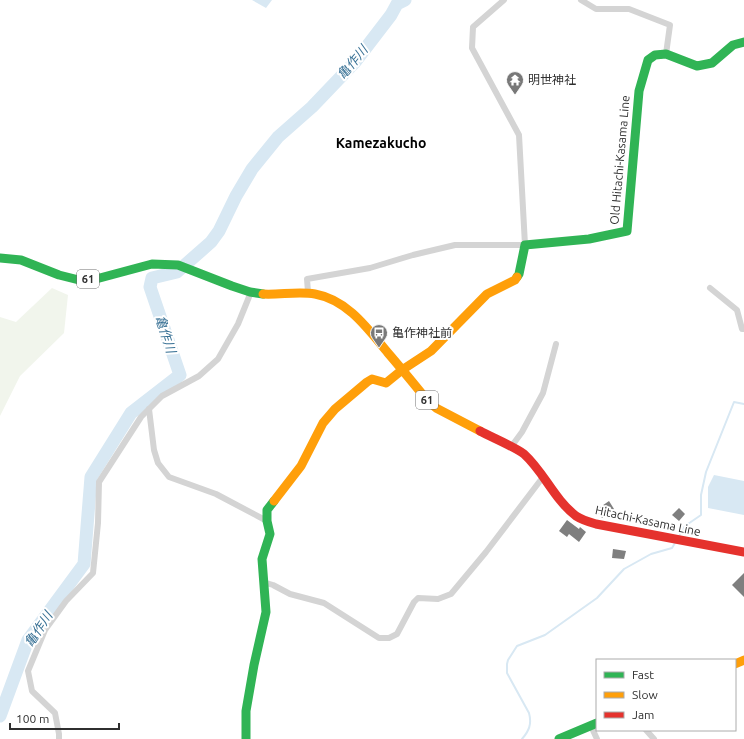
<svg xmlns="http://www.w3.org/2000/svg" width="744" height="739" viewBox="0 0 744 739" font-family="Ubuntu,'Noto Sans JP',sans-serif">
<rect width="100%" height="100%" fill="#fff"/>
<path fill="#f1f5ec" d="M 52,288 L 68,295 L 64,333 L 20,376 L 0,416 L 0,317 L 16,322 Z"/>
<g fill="#d8e8f3">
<path d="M 252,0 L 272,0 L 266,8 Z"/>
<path d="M 714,475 L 744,481 L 744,515 L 708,508 L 708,487 Z"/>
</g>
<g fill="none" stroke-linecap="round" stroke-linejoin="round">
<g stroke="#d8e8f3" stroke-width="2">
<path d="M 679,536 L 685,526 L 701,515 L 701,495 L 706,472 L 734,402 L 744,404"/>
<path d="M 522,739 C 529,731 532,724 529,713 L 507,673 L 507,664 L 508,660 L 517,646 L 545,635 L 597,598 L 624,569 L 651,554 L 672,548 L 675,543"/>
</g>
<path stroke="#d8e8f3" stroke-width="13" d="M 0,716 L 28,640 L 84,564 L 91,477 L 131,413 L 180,375 L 150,287 L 152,278 L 177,272 L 211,242 L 219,231 L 236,196 L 252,169 L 278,137 L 312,107 L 355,62 L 391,15 L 397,4 L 405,0"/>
</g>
<g fill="#7f7f7f">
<path d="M 609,501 L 614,509 L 602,518 L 596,510 Z"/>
<path d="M 679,508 L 685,514 L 679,521 L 672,515 Z"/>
<path d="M 567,520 L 579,529 L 580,527 L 586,532 L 579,542 L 569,534 L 567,537 L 559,531 Z"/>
<path d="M 613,549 L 626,551 L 624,559 L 612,558 Z"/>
<path d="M 744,573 L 744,597 L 732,585 Z"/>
</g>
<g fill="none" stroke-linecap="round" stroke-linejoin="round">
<g stroke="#d4d4d4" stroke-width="6">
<path d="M 581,0 L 596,9 L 629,9 L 670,25 L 666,54"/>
<path d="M 710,288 L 737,310 L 742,329 L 744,329"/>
<path d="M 308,292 L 307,279 L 370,268 L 413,255 L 455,245 L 525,245 L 519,135 L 472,48 L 473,27 L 504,0"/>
<path d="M 149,409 L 154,450 L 158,463 L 169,477 L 216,494 L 267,521"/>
<path d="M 511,447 L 522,432 L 543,393 L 556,344"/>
<path d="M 263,582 L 273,585 L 290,594 L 324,603 L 379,638 L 389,638 L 397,634 L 414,602 L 418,598 L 438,599 L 451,594 L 486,552 L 543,477"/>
<path d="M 591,726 L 597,739"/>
<path d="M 646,730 L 654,739"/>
<path d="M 59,739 L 59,734 L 55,713 L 32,691 L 28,671 L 45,630 L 66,601 L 93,573 L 98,523 L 99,482 L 141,417 L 162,396 L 199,376 L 218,359 L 238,324 L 251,292"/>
</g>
<g stroke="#30b455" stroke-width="9">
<path d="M 0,258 L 21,260 L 59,275 L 79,280 L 96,279 L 152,264 L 178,265 L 232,286 L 250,292 L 263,294"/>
<path d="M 517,277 L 519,274 L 525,245 L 589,239 L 627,231 L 639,91 L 648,60 L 655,55 L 666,54 L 697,66 L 712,63 L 733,45 L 744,42"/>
<path d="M 246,739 L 246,711 L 254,665 L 266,612 L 262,559 L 270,534 L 267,521 L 267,510 L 274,501"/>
<path d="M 559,739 L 597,723"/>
</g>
<g stroke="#ff9f0a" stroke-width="9">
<path d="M 263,294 C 280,295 298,291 315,294 C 348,300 368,329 388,353 C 401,368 414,384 427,400 L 436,408 L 480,431"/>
<path d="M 274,501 L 301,466 L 323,423 L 335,409 L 367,382 L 372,379 L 386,383 L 402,370 L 431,351 L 487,294 L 515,280 L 517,277"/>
<path d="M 735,664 L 744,660"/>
</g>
<path stroke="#e5322d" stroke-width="9" d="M 480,431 C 491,437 515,447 524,454 C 544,472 554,499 576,516 C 582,520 589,522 596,524 L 744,552"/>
</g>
<defs>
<g id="temple-pin" transform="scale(0.9)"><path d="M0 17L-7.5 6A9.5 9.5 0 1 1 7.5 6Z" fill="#787878" stroke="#fff"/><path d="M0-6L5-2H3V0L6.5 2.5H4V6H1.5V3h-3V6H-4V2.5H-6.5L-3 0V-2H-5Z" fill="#fff"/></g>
<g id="bus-pin" transform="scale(0.9)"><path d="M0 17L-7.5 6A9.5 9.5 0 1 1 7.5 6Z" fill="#787878" stroke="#fff"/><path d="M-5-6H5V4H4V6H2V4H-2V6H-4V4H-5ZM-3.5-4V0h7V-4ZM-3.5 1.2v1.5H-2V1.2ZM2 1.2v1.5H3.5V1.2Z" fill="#fff"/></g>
</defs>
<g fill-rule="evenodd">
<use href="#temple-pin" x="515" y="80"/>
<use href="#bus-pin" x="379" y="333"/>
</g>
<g text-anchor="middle" stroke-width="4" stroke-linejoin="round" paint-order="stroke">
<g fill="#fff" stroke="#6d6d6d" stroke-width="1">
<rect x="77" y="270" width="22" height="18" rx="3"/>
<rect x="416" y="391" width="22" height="18" rx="3"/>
</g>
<g font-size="11" font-weight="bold" fill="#2f2f2f">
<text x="88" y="283">61</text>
<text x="427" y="404">61</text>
</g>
<g font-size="12" fill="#2f2f2f" stroke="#fff" text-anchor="start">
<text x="528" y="84">明世神社</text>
<text x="392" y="337">亀作神社前</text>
</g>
<g font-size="12" fill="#2f2f2f" stroke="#fff">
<text transform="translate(620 160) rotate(-85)" y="4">Old Hitachi-Kasama Line</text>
<text transform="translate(648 521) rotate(12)" y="4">Hitachi-Kasama Line</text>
</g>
<g font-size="13" font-style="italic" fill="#387195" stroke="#fff">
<text transform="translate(352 62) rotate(-50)" y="5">亀作川</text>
<text transform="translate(166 334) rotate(72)" y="5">亀作川</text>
<text transform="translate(38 629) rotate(-57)" y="5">亀作川</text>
</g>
<g font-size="14" font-weight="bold" fill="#000" stroke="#fff">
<text x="381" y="148">Kamezakucho</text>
</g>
</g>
<rect x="596" y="659" width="140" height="72" fill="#ffffff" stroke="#acacac"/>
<rect x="604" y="672" width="20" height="6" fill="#30b455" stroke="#acacac"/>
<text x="632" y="679" font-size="12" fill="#2f2f2f">Fast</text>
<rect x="604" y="692" width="20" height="6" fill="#ff9f0a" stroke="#acacac"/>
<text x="632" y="699" font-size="12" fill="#2f2f2f">Slow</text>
<rect x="604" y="712" width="20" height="6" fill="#e5322d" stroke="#acacac"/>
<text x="632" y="719" font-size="12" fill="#2f2f2f">Jam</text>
<path d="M10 723v6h109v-6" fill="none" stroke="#2f2f2f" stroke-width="2"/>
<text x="16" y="723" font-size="12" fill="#2f2f2f" stroke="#ffffff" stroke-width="3" paint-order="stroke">100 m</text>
</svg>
